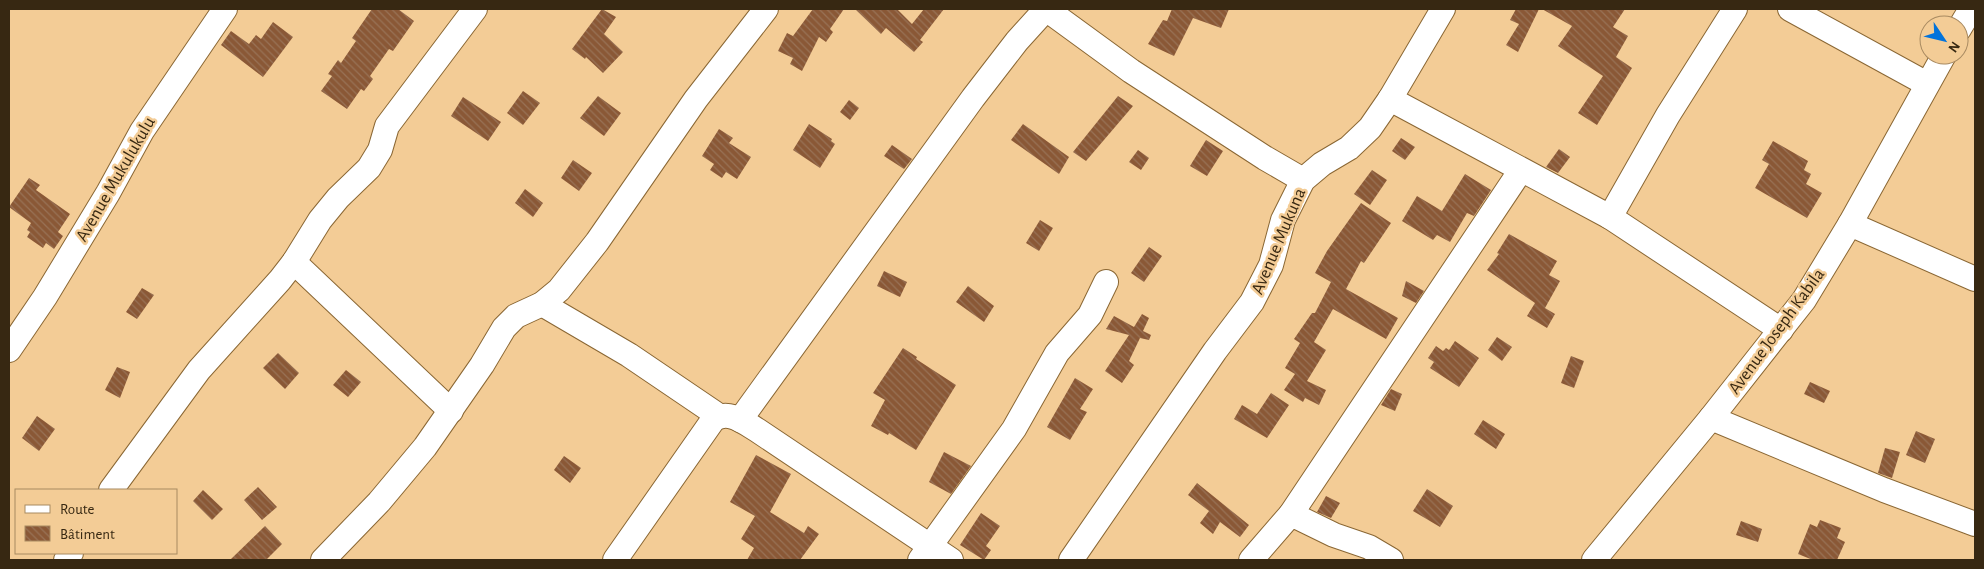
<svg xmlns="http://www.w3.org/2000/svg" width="1984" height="569" viewBox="0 0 1984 569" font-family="'Alegreya Sans',sans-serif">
<defs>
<pattern id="building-back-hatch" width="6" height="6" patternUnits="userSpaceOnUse" patternTransform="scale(1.25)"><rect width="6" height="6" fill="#8a5836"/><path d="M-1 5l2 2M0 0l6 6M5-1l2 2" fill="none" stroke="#987256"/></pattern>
</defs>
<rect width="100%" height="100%" fill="#f3cc96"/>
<g fill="url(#building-back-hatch)">
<path d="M 372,9 L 398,9 L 414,21 L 393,51 L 389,49 L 370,76 L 373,79 L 364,91 L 361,89 L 347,109 L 321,91 L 332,76 L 328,74 L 338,60 L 341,63 L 356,41 L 352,38 Z"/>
<path d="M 602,9 L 616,17 L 604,34 L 623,52 L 603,73 L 586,57 L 585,59 L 572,49 Z"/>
<path d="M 813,9 L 844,9 L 830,29 L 833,32 L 826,42 L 819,37 L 802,71 L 790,64 L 793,58 L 778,51 L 787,33 L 793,36 Z"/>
<path d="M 855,9 L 897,9 L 912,24 L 924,9 L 944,9 L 920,40 L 923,42 L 914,52 L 886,28 L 881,34 Z"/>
<path d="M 1172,9 L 1229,9 L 1221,28 L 1193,18 L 1174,56 L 1148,44 L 1163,20 L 1167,21 Z"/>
<path d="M 1516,9 L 1539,9 L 1518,52 L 1506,45 L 1519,24 L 1510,20 Z"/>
<path d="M 1542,9 L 1625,9 L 1613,27 L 1628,36 L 1616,57 L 1632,68 L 1597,125 L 1578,113 L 1603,76 L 1558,46 L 1572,26 Z"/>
<path d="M 273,22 L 293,37 L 263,77 L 221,45 L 231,31 L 249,44 L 256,35 L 261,39 Z"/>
<path d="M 523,91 L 540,103 L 523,125 L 507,113 Z"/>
<path d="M 598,96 L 621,113 L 604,136 L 580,118 Z"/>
<path d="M 1118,96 L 1133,106 L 1086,161 L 1073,152 Z"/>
<path d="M 463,97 L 501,122 L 488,141 L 451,116 Z"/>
<path d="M 849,100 L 859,108 L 850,120 L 840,112 Z"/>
<path d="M 809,124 L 832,139 L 831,141 L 835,144 L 820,168 L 793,150 Z"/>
<path d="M 1023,124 L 1069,157 L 1059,174 L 1011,140 Z"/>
<path d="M 719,129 L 733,138 L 729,143 L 751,157 L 737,179 L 726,172 L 722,178 L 710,170 L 714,164 L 702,156 Z"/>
<path d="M 1401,138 L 1415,147 L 1405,160 L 1392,151 Z"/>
<path d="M 1206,140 L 1223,151 L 1207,176 L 1190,166 Z"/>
<path d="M 1773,141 L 1808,161 L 1804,170 L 1811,174 L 1806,184 L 1822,193 L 1807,218 L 1755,188 L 1769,164 L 1762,160 Z"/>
<path d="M 892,145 L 912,159 L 904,169 L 884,156 Z"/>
<path d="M 1559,149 L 1570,157 L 1558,173 L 1546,167 Z"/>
<path d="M 1138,150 L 1149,158 L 1141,170 L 1129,162 Z"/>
<path d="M 573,160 L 592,173 L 579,191 L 561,178 Z"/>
<path d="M 1372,170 L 1387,180 L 1370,205 L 1354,194 Z"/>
<path d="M 1465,174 L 1491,190 L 1474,216 L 1467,213 L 1450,242 L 1437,235 L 1433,240 L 1402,221 L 1417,196 L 1442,211 Z"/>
<path d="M 29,178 L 40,185 L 36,190 L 70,214 L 58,232 L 63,236 L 54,249 L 46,243 L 43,248 L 27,237 L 30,232 L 27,230 L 31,223 L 9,207 Z"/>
<path d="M 525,189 L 543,203 L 533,217 L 515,203 Z"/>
<path d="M 1361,203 L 1391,223 L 1364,263 L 1361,261 L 1346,289 L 1398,318 L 1386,339 L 1333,309 L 1314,342 L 1326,350 L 1307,381 L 1326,390 L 1319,405 L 1305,398 L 1303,402 L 1284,390 L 1295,374 L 1285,368 L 1300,343 L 1294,339 L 1312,313 L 1315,313 L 1331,282 L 1315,273 L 1327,251 Z"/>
<path d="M 1040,220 L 1053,228 L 1039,251 L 1026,243 Z"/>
<path d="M 1509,234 L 1557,261 L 1549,275 L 1560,281 L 1545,308 L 1555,314 L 1547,328 L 1527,316 L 1535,303 L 1487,270 L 1499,254 L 1497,253 Z"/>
<path d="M 1149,247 L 1162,256 L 1144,282 L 1131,273 Z"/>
<path d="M 884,271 L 907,282 L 900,297 L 877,286 Z"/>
<path d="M 1406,281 L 1424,291 L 1416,303 L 1402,296 Z"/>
<path d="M 968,286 L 994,306 L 984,322 L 956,302 Z"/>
<path d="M 142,288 L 154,295 L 137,319 L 126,312 Z"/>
<path d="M 1142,314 L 1149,318 L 1143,331 L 1151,335 L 1149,340 L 1140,338 L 1129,361 L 1134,365 L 1122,383 L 1105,371 L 1129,335 L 1106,329 L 1114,316 L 1134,327 Z"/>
<path d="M 1497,337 L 1512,347 L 1502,361 L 1488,350 Z"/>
<path d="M 1455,341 L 1479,358 L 1459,387 L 1430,368 L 1434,362 L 1428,358 L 1436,346 L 1443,351 L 1446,348 L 1449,350 Z"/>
<path d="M 903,348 L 917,357 L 916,359 L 956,385 L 916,450 L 889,433 L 888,435 L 871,426 L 885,400 L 873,393 Z"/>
<path d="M 278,353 L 299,373 L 285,389 L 263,368 Z"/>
<path d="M 1571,356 L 1584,361 L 1574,388 L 1561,383 Z"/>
<path d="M 117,367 L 130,372 L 120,398 L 105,390 Z"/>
<path d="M 346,370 L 361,382 L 348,397 L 333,385 Z"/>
<path d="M 1075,378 L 1093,389 L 1080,409 L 1087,412 L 1070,440 L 1047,427 Z"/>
<path d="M 1810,382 L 1830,391 L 1824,403 L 1804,394 Z"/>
<path d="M 1391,389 L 1402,394 L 1395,411 L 1381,405 Z"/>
<path d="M 1271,393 L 1289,405 L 1267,438 L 1234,419 L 1242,405 L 1257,414 Z"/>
<path d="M 37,416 L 55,429 L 39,451 L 22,438 Z"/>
<path d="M 1483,420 L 1505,434 L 1496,449 L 1474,434 Z"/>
<path d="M 1916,431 L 1935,439 L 1925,463 L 1906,455 Z"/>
<path d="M 1885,448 L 1900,452 L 1892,478 L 1878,473 Z"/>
<path d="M 944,452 L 971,466 L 951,494 L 929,482 Z"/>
<path d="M 756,455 L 791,474 L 770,512 L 804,533 L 808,526 L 819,534 L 800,560 L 747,560 L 754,548 L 741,539 L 755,516 L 730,502 Z"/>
<path d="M 564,456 L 581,468 L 570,483 L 554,470 Z"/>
<path d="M 1197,483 L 1249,525 L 1240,537 L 1220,522 L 1213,534 L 1200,523 L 1209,511 L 1188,495 Z"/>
<path d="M 258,487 L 277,507 L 262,520 L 244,500 Z"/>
<path d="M 1427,489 L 1453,506 L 1440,527 L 1413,511 Z"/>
<path d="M 203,490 L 223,509 L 212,520 L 193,501 Z"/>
<path d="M 1326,496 L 1340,503 L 1331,518 L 1317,512 Z"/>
<path d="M 981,513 L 1000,526 L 986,546 L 991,550 L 984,560 L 960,545 Z"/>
<path d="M 1820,520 L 1841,528 L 1837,538 L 1845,542 L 1837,560 L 1813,560 L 1798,554 L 1810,524 L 1817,527 Z"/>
<path d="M 1741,521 L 1762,529 L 1758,542 L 1736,535 Z"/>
<path d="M 265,526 L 282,544 L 266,560 L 230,560 Z"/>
</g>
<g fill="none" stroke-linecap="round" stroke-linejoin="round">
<g stroke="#8a6734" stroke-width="26">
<g id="minor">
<path d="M 1046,9 L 1131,71 L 1265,158 L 1303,180"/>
<path d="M 1790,9 L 1927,84"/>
<path d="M 1959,29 L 1971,9"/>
<path d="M 1390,99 L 1610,217 L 1781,330"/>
<path d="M 1610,217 L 1668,115 L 1735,9"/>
<path d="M 1850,224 L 1975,279"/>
<path d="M 294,262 L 451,411"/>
<path d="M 542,304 L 629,355 L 719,416"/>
<path d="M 9,350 L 45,297 L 108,193 L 142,131 L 225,9"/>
<path d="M 1711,418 L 1884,490 L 1975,524"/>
<path d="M 740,420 L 973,98 L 1017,41 L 1046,9"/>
<path d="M 111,490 L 199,370 L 280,280 L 294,262 L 320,220 L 338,198 L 369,168 L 380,150 L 387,126 L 475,9"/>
<path d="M 1291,514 L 1521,170"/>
<path d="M 66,560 L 71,553"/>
<path d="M 323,560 L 379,502 L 425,447 L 482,365 L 504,328 L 516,316 L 542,304 L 559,290 L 597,242 L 696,99 L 766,9"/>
<path d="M 615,560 L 713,420 C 728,409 744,422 757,430 L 951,560"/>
<path d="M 920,560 L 1014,429 L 1057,353 L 1090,315 L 1106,282"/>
<path d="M 1071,560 L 1215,351 L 1252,302 L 1271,265 L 1283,220 L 1303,180 L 1322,164 L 1349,148 L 1370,128 L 1390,99 L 1443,9"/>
<path d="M 1251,560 L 1291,514 L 1334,535 L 1369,547 L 1391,560"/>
<path d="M 1594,560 L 1711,418 L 1804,300 L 1850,224 L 1944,55"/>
</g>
</g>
<use href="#minor" stroke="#fff" stroke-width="24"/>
</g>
<g text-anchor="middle" stroke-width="5" stroke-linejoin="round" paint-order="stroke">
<g font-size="18" fill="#372812" stroke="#f3cc96">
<text transform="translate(115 179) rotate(-60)" y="6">Avenue Mukulukulu</text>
<text transform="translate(1278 241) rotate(-67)" y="6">Avenue Mukuna</text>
<text transform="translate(1776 331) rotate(-54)" y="6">Avenue Joseph Kabila</text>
</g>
</g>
<rect width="1984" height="569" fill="none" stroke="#372812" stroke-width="20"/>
<rect x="15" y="489" width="162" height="65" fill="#f3cc96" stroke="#a88a61"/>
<rect x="25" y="505" width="25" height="8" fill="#ffffff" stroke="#a88a61"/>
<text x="60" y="514" font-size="15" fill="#372812">Route</text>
<rect x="25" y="526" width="25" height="15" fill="url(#building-back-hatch)" stroke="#a88a61"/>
<text x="60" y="539" font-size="15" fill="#372812">Bâtiment</text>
<g transform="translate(1944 40) rotate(125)"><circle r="24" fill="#f3cc96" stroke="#a88a61"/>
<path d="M0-4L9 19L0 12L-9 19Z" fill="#0273db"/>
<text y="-8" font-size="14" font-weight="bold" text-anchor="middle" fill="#372812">N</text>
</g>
</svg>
